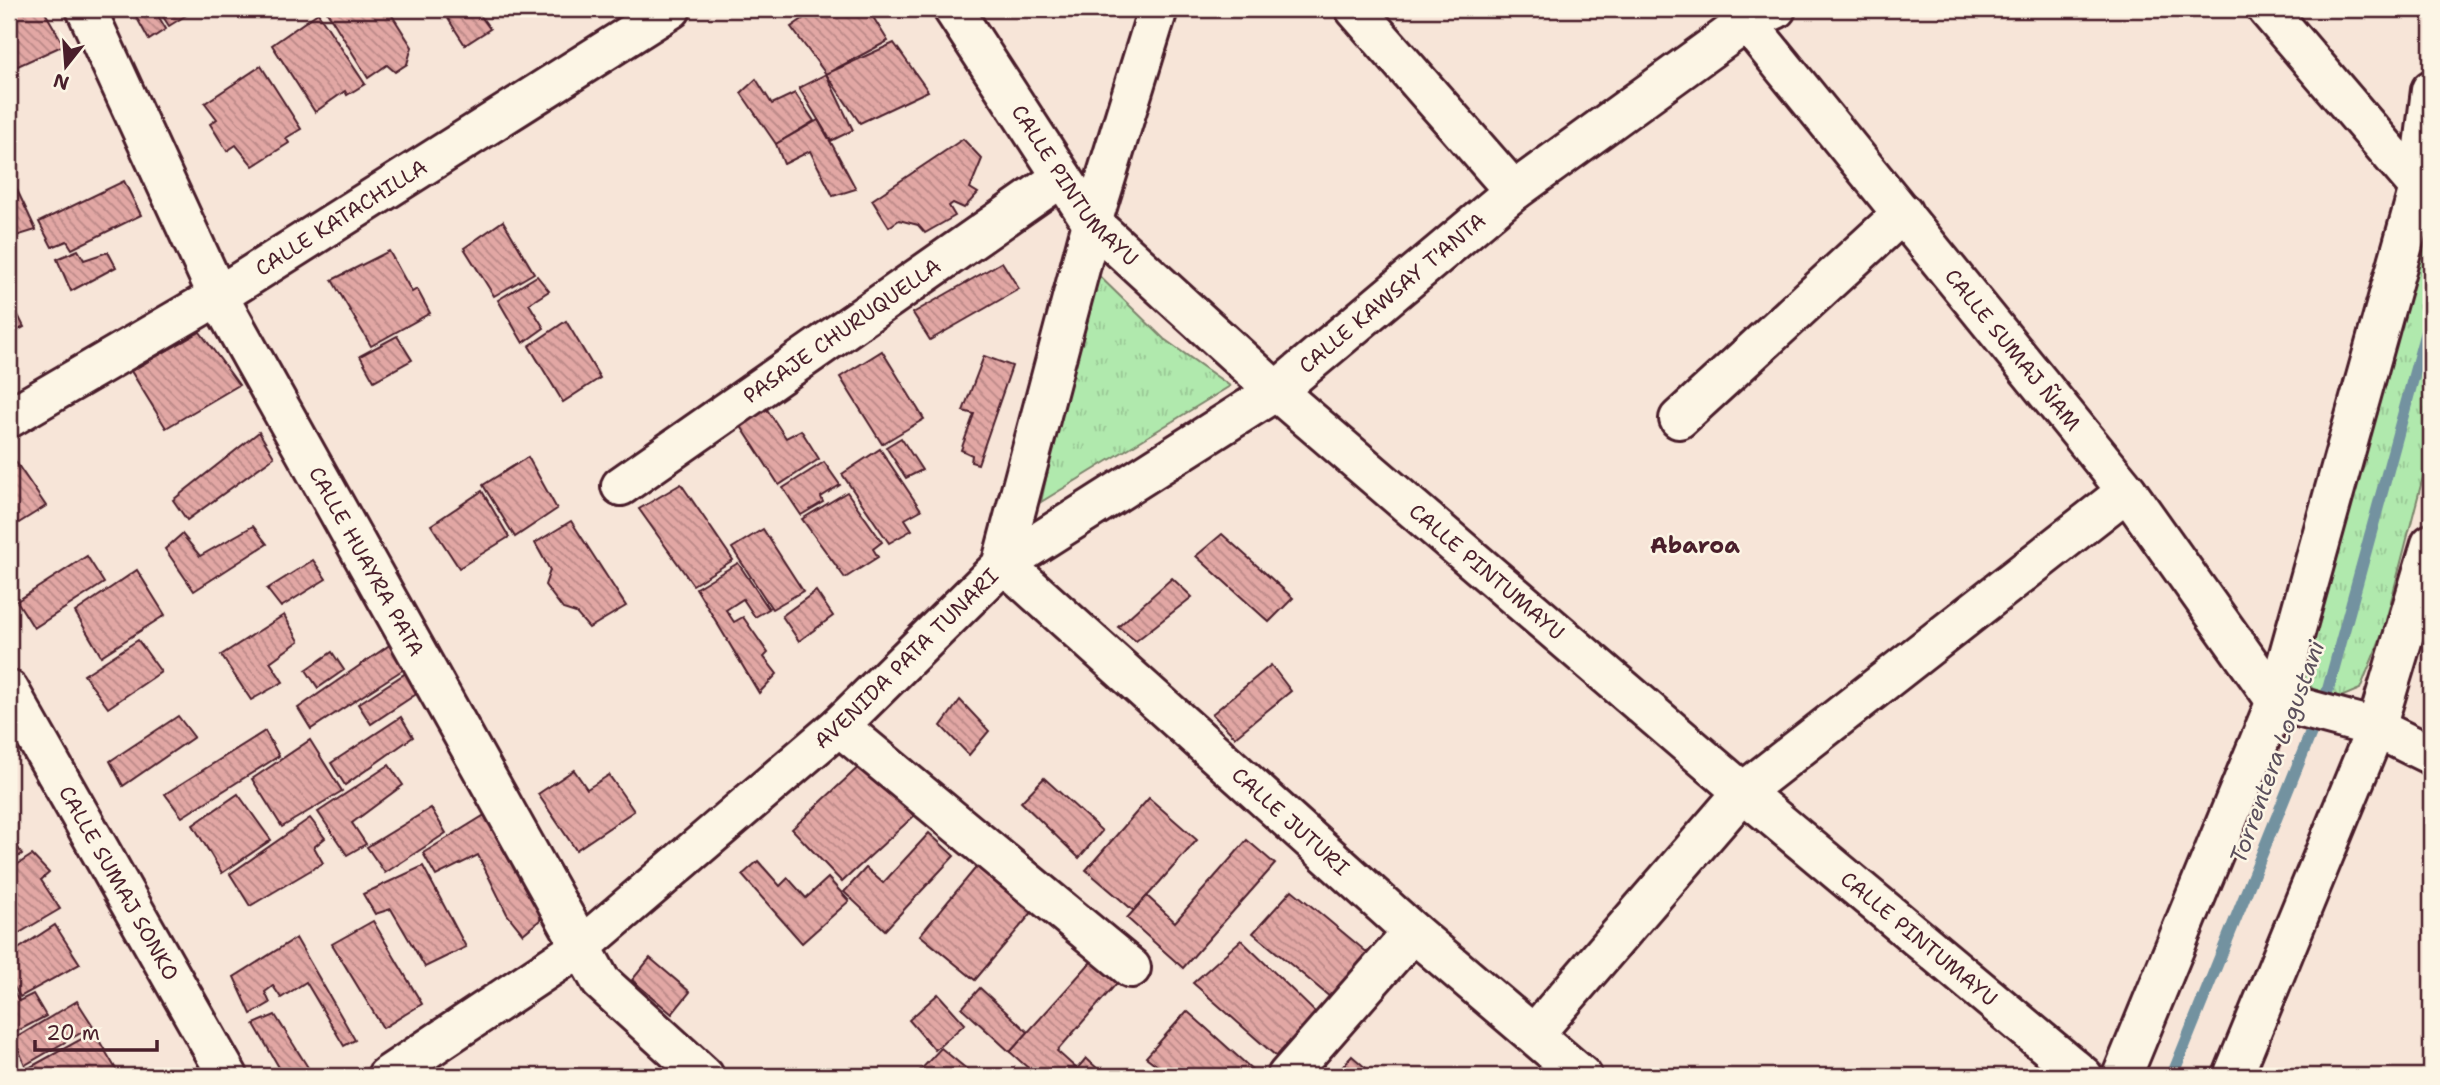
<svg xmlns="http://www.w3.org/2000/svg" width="2440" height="1085" viewBox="0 0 2440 1085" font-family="'Shantell Sans',sans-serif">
<defs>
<pattern id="grass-tufts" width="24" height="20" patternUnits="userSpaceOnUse" patternTransform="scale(1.75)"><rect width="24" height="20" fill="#b0e9ad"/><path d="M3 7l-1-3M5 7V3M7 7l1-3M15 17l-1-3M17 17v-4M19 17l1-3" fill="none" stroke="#99c795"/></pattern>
<pattern id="building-back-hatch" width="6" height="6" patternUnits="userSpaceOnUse" patternTransform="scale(1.75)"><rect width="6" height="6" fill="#e2a7a4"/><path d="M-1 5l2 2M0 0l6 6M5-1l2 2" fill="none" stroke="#b98786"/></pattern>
</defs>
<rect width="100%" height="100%" fill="#f7e5d8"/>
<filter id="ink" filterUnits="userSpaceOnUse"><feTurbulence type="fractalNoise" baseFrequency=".0143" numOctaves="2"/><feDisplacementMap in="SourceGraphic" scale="14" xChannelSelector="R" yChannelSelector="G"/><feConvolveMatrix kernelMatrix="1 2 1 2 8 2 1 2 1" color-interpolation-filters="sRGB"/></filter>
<g filter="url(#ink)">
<g fill="url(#grass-tufts)" stroke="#7d846c" stroke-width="2">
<path d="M 2431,201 L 2431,446 L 2383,632 L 2360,689 L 2341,697 L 2313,689 L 2299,674 Z"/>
<path d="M 1091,268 L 1164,339 L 1230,386 L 1041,502 Z"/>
</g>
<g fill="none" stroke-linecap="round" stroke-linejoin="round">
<path stroke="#7392a0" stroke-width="12" d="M 2172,1076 L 2327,693 L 2431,313"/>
</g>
<g fill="url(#building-back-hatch)" stroke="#4a1f2b" stroke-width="2">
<path d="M 9,9 L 43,9 L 64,45 L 9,70 Z"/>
<path d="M 132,9 L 154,9 L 166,29 L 149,40 Z"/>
<path d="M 158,9 L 196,9 L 169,26 Z"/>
<path d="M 328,9 L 388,9 L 412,47 L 407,64 L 395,72 L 387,65 L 368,78 L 326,10 Z"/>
<path d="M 445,9 L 476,9 L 490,29 L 465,45 L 443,11 Z"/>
<path d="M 817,9 L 868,9 L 888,41 L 826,74 L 791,27 Z"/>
<path d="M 318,13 L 365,84 L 347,95 L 345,91 L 315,112 L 272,45 Z"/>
<path d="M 894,43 L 928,91 L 860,123 L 826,74 Z"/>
<path d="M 261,66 L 301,129 L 286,138 L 289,143 L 253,166 L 236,145 L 227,151 L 210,124 L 217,119 L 205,103 Z"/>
<path d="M 826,74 L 853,130 L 831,141 L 799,88 Z"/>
<path d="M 756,79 L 772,104 L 795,93 L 814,121 L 776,144 L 741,93 Z"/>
<path d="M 818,120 L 834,148 L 856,189 L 833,196 L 810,151 L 784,164 L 776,144 Z"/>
<path d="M 963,139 L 982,159 L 970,188 L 978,193 L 964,208 L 953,203 L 949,206 L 955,216 L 925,233 L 918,225 L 899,220 L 889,227 L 872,200 Z"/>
<path d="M 9,173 L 36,230 L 16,236 L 9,222 Z"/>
<path d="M 124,181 L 141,215 L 72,249 L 67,241 L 52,247 L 39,222 Z"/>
<path d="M 503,221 L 534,273 L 494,296 L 464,248 Z"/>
<path d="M 78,250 L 84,260 L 108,252 L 116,267 L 71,291 L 57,259 Z"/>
<path d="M 389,251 L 412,292 L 417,289 L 430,313 L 371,346 L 332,280 Z"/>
<path d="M 1002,262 L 1019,289 L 930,340 L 913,313 Z"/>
<path d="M 537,276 L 549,291 L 529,304 L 544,328 L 523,343 L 498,300 Z"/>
<path d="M 9,297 L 24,327 L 9,335 Z"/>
<path d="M 566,321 L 600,378 L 563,402 L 529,346 Z"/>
<path d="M 200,332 L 239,385 L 166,428 L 131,371 Z"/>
<path d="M 397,336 L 412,360 L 374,381 L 360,356 Z"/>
<path d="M 882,351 L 924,419 L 882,444 L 840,377 Z"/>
<path d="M 984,356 L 1012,366 L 978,464 L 971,462 L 972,455 L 961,450 L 974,414 L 963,411 Z"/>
<path d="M 762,402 L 786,438 L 801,430 L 819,459 L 779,485 L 735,417 Z"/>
<path d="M 259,432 L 274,457 L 187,520 L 173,500 Z"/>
<path d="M 901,438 L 922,470 L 906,478 L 886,447 Z"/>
<path d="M 880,449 L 921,510 L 905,519 L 912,530 L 889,543 L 842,474 Z"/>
<path d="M 9,452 L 46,506 L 9,529 Z"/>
<path d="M 528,457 L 557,509 L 515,537 L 483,485 Z"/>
<path d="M 824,462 L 840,485 L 821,497 L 823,502 L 801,515 L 783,488 Z"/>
<path d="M 681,484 L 733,560 L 693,585 L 639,509 Z"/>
<path d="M 482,491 L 509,537 L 459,568 L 431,525 Z"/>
<path d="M 847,492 L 882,542 L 873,549 L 878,557 L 845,578 L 802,519 Z"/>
<path d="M 571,521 L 626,606 L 589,628 L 576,613 L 563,609 L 545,585 L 550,570 L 535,543 Z"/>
<path d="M 253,526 L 267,544 L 194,591 L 165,549 L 182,534 L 200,556 Z"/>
<path d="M 763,529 L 803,591 L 772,609 L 732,548 Z"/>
<path d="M 1222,534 L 1293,598 L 1269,622 L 1196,556 Z"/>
<path d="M 87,556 L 104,583 L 34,628 L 17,601 Z"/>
<path d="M 313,560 L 326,579 L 281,607 L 267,589 Z"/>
<path d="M 738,563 L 769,609 L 755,617 L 743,599 L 726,610 L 734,622 L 743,617 L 768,653 L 764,657 L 777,674 L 759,693 L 696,588 Z"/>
<path d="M 137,570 L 165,615 L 101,656 L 75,612 Z"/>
<path d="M 1172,578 L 1192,597 L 1136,641 L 1118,627 Z"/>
<path d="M 816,591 L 833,616 L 799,641 L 782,616 Z"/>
<path d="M 284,615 L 299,641 L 270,662 L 283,682 L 251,700 L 221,655 Z"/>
<path d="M 138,640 L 161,672 L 108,708 L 84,675 Z"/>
<path d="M 391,644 L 404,669 L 311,729 L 298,708 Z"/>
<path d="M 332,652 L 344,670 L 318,688 L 306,670 Z"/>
<path d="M 1271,665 L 1291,691 L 1235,737 L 1212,714 Z"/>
<path d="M 406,673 L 418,693 L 371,724 L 358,704 Z"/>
<path d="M 960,700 L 989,731 L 969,755 L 941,726 Z"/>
<path d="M 178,716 L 194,737 L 123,786 L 110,761 Z"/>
<path d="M 401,717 L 413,737 L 345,785 L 331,763 Z"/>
<path d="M 265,731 L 279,756 L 182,817 L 165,794 Z"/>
<path d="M 310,740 L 342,791 L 282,827 L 252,779 Z"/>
<path d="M 864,762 L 914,816 L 842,882 L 792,829 Z"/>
<path d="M 389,765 L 403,785 L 352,823 L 366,844 L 347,855 L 318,812 Z"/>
<path d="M 574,770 L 587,789 L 609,775 L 634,811 L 576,850 L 538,794 Z"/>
<path d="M 1044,778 L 1102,831 L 1079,858 L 1021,802 Z"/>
<path d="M 238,794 L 271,840 L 222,873 L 193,825 Z"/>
<path d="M 1149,798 L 1197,840 L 1134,911 L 1086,870 Z"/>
<path d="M 431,808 L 446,833 L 385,873 L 367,847 Z"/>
<path d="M 488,813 L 541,911 L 540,920 L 523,934 L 507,914 L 478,855 L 436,876 L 423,853 Z"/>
<path d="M 310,818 L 325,838 L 314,847 L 323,863 L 250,906 L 230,874 Z"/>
<path d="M 929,833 L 954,856 L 885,930 L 844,892 L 866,868 L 883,883 Z"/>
<path d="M 9,834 L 22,854 L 9,863 Z"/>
<path d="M 1247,840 L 1275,864 L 1183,968 L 1127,918 L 1147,896 L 1175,922 Z"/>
<path d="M 32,855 L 49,873 L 41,880 L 60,909 L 9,939 L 9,870 Z"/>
<path d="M 758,861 L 780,886 L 788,878 L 806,898 L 828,878 L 849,901 L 802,943 L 742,875 Z"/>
<path d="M 979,864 L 1034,910 L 975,980 L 920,935 Z"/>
<path d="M 423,866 L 466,947 L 425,967 L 391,909 L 375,914 L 363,894 Z"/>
<path d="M 1292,890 L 1369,954 L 1330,997 L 1253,933 Z"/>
<path d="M 373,921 L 422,1004 L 383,1028 L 332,944 Z"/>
<path d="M 55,925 L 80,964 L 20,997 L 9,978 L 9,955 Z"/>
<path d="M 296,938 L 355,1040 L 344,1046 L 306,982 L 281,998 L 273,986 L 265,992 L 270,1003 L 251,1014 L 234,977 Z"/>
<path d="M 1241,940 L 1317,1014 L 1277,1057 L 1193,983 Z"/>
<path d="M 1099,953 L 1124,975 L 1057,1051 L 1077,1069 L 1086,1058 L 1100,1071 L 1095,1076 L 1037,1076 L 1010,1052 Z"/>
<path d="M 650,958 L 690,992 L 672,1014 L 632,980 Z"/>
<path d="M 9,983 L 19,1001 L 33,994 L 46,1016 L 12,1034 L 9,1029 Z"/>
<path d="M 980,988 L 1028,1032 L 1010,1052 L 962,1008 Z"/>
<path d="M 938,994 L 965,1024 L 935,1050 L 909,1020 Z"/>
<path d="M 77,1001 L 93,1026 L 25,1065 L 14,1039 Z"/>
<path d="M 1187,1011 L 1255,1072 L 1250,1076 L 1171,1076 L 1146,1057 Z"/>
<path d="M 275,1015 L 309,1069 L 294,1076 L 284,1076 L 254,1024 Z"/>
<path d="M 94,1032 L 120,1076 L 31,1076 L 27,1069 Z"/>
<path d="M 941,1048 L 968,1070 L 962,1076 L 915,1076 Z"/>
<path d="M 1352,1056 L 1375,1076 L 1334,1076 Z"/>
</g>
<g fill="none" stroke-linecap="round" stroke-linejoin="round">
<g stroke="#4a1f2b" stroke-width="44">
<g id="minor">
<path id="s1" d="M 86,9 L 218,296 L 601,982 L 704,1076"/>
<path id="s2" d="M 953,9 L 1092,223 L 1276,391 L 1743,792 L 2083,1076"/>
<path d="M 1355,9 L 1514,191"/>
<path id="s3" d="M 1736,9 L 2127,491 L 2276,701"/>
<path d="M 2267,9 L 2419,187"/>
<path id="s4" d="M 9,418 L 218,296 L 671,9"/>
<path d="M 1679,419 L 1903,213"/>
<path id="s5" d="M 621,486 L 1062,177"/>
<path id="s6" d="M 1001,566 L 1276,391 L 1514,191 L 1747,22 L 1776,9"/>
<path id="s7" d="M 1001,566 L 1009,568 L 1413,932 L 1582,1076"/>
<path id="s8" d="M 9,690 L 228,1076"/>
<path d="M 2276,701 L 2376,728 L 2431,755"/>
<path d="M 839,726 L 1131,968"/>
<path d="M 1534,1034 L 1743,792 L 2127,491"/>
<path id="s9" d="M 387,1076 L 582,946 L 839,726 L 1001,566 L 1092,223 L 1158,9"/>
<path d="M 1287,1076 L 1413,932"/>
<path d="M 2122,1076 L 2276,701 L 2419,187 L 2431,90"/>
<path d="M 2233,1076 L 2376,728 L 2431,544"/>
</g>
</g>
<use href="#minor" stroke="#fcf5e5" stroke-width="38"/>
</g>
</g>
<g text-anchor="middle" stroke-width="5" stroke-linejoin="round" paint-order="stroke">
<g font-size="21" fill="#4a1f2b" stroke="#fcf5e5">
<text dy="7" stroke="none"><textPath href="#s2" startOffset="215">CALLE PINTUMAYU</textPath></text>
<text dy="7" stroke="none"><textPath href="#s4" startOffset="388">CALLE KATACHILLA</textPath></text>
<text dy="7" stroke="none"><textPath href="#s6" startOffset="478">CALLE KAWSAY T'ANTA</textPath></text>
<text dy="7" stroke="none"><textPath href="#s5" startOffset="270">PASAJE CHURUQUELLA</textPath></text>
<text dy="7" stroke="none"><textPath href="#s3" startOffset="439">CALLE SUMAJ ÑAM</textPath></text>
<text dy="7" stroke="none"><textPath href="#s1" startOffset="620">CALLE HUAYRA PATA</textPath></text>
<text dy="7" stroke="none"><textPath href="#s2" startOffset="782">CALLE PINTUMAYU</textPath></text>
<text dy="7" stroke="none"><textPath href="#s9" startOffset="668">AVENIDA PATA TUNARI</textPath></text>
<text dy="7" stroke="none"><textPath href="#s7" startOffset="387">CALLE JUTURI</textPath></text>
<text dy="7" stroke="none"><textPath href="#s8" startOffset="222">CALLE SUMAJ SONKO</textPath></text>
<text dy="7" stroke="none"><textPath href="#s2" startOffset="1349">CALLE PINTUMAYU</textPath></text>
</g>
<g font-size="23" font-weight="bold" fill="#4a1f2b" stroke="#fcf5e5">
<text x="1695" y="553">Abaroa</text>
</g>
<g font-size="23" font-style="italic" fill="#5b4f5c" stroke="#fcf5e5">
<text transform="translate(2277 752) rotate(-70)" y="8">Torrentera Logustani</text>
</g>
</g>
<rect width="2440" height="1085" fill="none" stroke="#fcf5e5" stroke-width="35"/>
<rect x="18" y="18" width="2405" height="1050" fill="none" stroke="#4a1f2b" stroke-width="2.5" filter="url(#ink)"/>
<g transform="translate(66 66) rotate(197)" stroke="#fcf5e5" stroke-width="5" paint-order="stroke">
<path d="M0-5L12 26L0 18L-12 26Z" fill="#4a1f2b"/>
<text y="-10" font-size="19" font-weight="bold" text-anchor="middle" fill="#4a1f2b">N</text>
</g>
<path d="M35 1040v10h122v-10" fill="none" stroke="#4a1f2b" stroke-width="3.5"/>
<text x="46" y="1040" font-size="21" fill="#4a1f2b" stroke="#fcf5e5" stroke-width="5" paint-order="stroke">20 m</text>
</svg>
